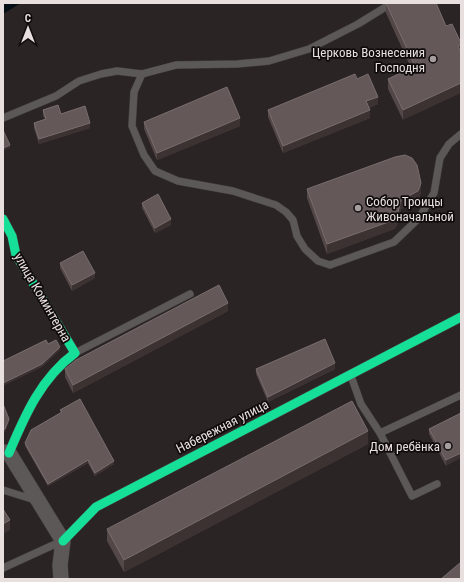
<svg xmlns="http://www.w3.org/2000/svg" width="464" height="582" viewBox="0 0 464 582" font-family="'Roboto Condensed',sans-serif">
<rect width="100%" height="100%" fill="#2a2424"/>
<path fill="#041016" d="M 3,3 L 34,3 L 19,4 L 3,14 Z"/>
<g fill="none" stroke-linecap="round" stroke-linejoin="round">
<g stroke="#454040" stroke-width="8">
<g id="lane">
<path d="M 142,74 L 134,92 L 132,126 L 144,155 L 155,171 L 178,181 L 233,191 L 276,205 L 286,212 L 293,220 L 297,236 L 305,249 L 318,261 L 330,265 L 394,242 L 419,218 L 434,193 L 440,158 L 449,144 L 461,134"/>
<path d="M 3,118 L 56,96 L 79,81 L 101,74 L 117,71 L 142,74 L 176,65 L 237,64 L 269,61 L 309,49 L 358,24 L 392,3"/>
<path d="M 77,352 L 190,294"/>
<path d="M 351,376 L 361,404 L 380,433 L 412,496 L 437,484"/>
<path d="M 380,433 L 461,395"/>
<path d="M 3,490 L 35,500"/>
<path d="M 3,568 L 62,541"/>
</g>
</g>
<g stroke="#454040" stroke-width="16">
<path id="street" d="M 3,452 L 9,453 L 63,541 L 60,565 L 61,579"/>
</g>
<g stroke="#454040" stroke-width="10">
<g id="fast">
<path d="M 3,219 L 12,236 L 16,255 L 75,353 C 41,378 25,415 9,453"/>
<path d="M 63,541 L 96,507 L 461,317"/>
</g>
</g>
<use href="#lane" stroke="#5d5858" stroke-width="7"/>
<use href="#street" stroke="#5d5858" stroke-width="15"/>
<use href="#fast" stroke="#16e098" stroke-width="9"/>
</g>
<g fill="#544747">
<path d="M 386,3 L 436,3 L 403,120 L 388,89 L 388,79 L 411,68 L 386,13 Z"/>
<path d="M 357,79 L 378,104 L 369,108 L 370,118 L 283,153 L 268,117 L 268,110 Z"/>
<path d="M 43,110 L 61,114 L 90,128 L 39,144 L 34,128 L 34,123 L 45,119 L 43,116 Z"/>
<path d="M 144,122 L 240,126 L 157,160 L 144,129 Z"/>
<path d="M 307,189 L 421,192 L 418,201 L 401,209 L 397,225 L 394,229 L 327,254 L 307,198 Z"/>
<path d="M 142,203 L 171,225 L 155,233 L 142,208 Z"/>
<path d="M 60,263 L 95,278 L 72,291 L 60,268 Z"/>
<path d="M 228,311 L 73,393 L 65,377 L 65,369 Z"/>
<path d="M 256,369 L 335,369 L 268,402 L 256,374 Z"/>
<path d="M 60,410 L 114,464 L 95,476 L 88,463 L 48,486 L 25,446 L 25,443 L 61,413 Z"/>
<path d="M 461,413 L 446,466 L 429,434 L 429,429 Z"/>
<path d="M 368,444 L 124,572 L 107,541 L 107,529 Z"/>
</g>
<g fill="#3d3232">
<path d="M 461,45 L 461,54 L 458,46 Z"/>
<path d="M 461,83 L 461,93 L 403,120 L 403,110 Z"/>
<path d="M 378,97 L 378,104 L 366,109 L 366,101 Z"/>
<path d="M 370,110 L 370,118 L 283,153 L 283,146 Z"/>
<path d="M 240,118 L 240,126 L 157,160 L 157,153 Z"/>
<path d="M 90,123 L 90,128 L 39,144 L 39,139 Z"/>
<path d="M 10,145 L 10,148 L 3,151 L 3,148 Z"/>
<path d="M 421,183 L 421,192 L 418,201 L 401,209 L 397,225 L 394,229 L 327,254 L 327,244 Z"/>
<path d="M 171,219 L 171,225 L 155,233 L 155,228 Z"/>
<path d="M 95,273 L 95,278 L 72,291 L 72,285 Z"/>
<path d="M 228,303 L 228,311 L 73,393 L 73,385 Z"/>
<path d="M 60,347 L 60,350 L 42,367 L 3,386 L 3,383 Z"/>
<path d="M 335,363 L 335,369 L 268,402 L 268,397 Z"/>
<path d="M 9,419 L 9,422 L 5,432 L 3,433 L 3,430 Z"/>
<path d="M 368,431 L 368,444 L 124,572 L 124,560 Z"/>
<path d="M 461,453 L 461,458 L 446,466 L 446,460 Z"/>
<path d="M 88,460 L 88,463 L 48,486 L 48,484 Z"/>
<path d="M 114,461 L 114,464 L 95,476 L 95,473 Z"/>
<path d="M 10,520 L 10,530 L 3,534 L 3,524 Z"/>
</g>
<g fill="#645858" stroke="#796d6d">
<path d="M 386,3 L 436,3 L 446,26 L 452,24 L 461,43 L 461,45 L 458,46 L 461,52 L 461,83 L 403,110 L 388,79 L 415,66 Z"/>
<path d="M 355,74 L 357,79 L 368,74 L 378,97 L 366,101 L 370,110 L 283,146 L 268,110 Z"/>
<path d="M 227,87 L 240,118 L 157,153 L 144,122 Z"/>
<path d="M 58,105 L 61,114 L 85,106 L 90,123 L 39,139 L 34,123 L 46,119 L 43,110 Z"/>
<path d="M 3,130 L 10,145 L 3,148 Z"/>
<path d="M 405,155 L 412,158 L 417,165 L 421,183 L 418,191 L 401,200 L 397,216 L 394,220 L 327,244 L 307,189 L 395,157 Z"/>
<path d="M 158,194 L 171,219 L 155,228 L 142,203 Z"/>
<path d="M 83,251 L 95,273 L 72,285 L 60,263 Z"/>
<path d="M 219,285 L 228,303 L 73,385 L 65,369 L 76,360 Z"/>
<path d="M 325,339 L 335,363 L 268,397 L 256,369 Z"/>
<path d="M 46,340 L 48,344 L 56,340 L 60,347 L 42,364 L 3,383 L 3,361 Z"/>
<path d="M 80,399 L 114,461 L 95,473 L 88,460 L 48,484 L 25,443 L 31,430 L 62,412 L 60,410 Z"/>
<path d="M 352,401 L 368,431 L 124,560 L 107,529 Z"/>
<path d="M 3,404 L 9,419 L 5,429 L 3,430 Z"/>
<path d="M 461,413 L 461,453 L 446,460 L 429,429 Z"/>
<path d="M 3,509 L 10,520 L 3,524 Z"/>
<path d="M 461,562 L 461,579 L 441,579 Z"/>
</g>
<g fill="#a69e9e" stroke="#110c0c" stroke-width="1.5">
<circle cx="433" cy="59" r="4"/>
<circle cx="358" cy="208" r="4"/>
<circle cx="448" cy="446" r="4"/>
</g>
<g text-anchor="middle" stroke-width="3.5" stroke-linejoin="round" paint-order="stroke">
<g font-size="13" fill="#e8e0df" stroke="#110c0c" text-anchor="end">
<text x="425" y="57">Церковь Вознесения<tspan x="425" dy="15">Господня</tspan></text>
<text x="366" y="206" text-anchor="start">Собор Троицы<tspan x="366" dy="15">Живоначальной</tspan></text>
<text x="440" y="451">Дом ребёнка</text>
</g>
<g font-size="13" fill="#e8e0df" stroke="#110c0c">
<text transform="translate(43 297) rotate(60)" y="5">улица Коминтерна</text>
<text transform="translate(222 426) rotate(-27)" y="5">Набережная улица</text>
</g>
</g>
<rect width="464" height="582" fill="none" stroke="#e8e0df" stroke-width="8"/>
<g transform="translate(28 28)" stroke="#110c0c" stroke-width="3" paint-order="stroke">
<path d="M0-3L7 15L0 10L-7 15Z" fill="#e8e0df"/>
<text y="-6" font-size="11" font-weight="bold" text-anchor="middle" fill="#e8e0df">С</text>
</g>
</svg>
